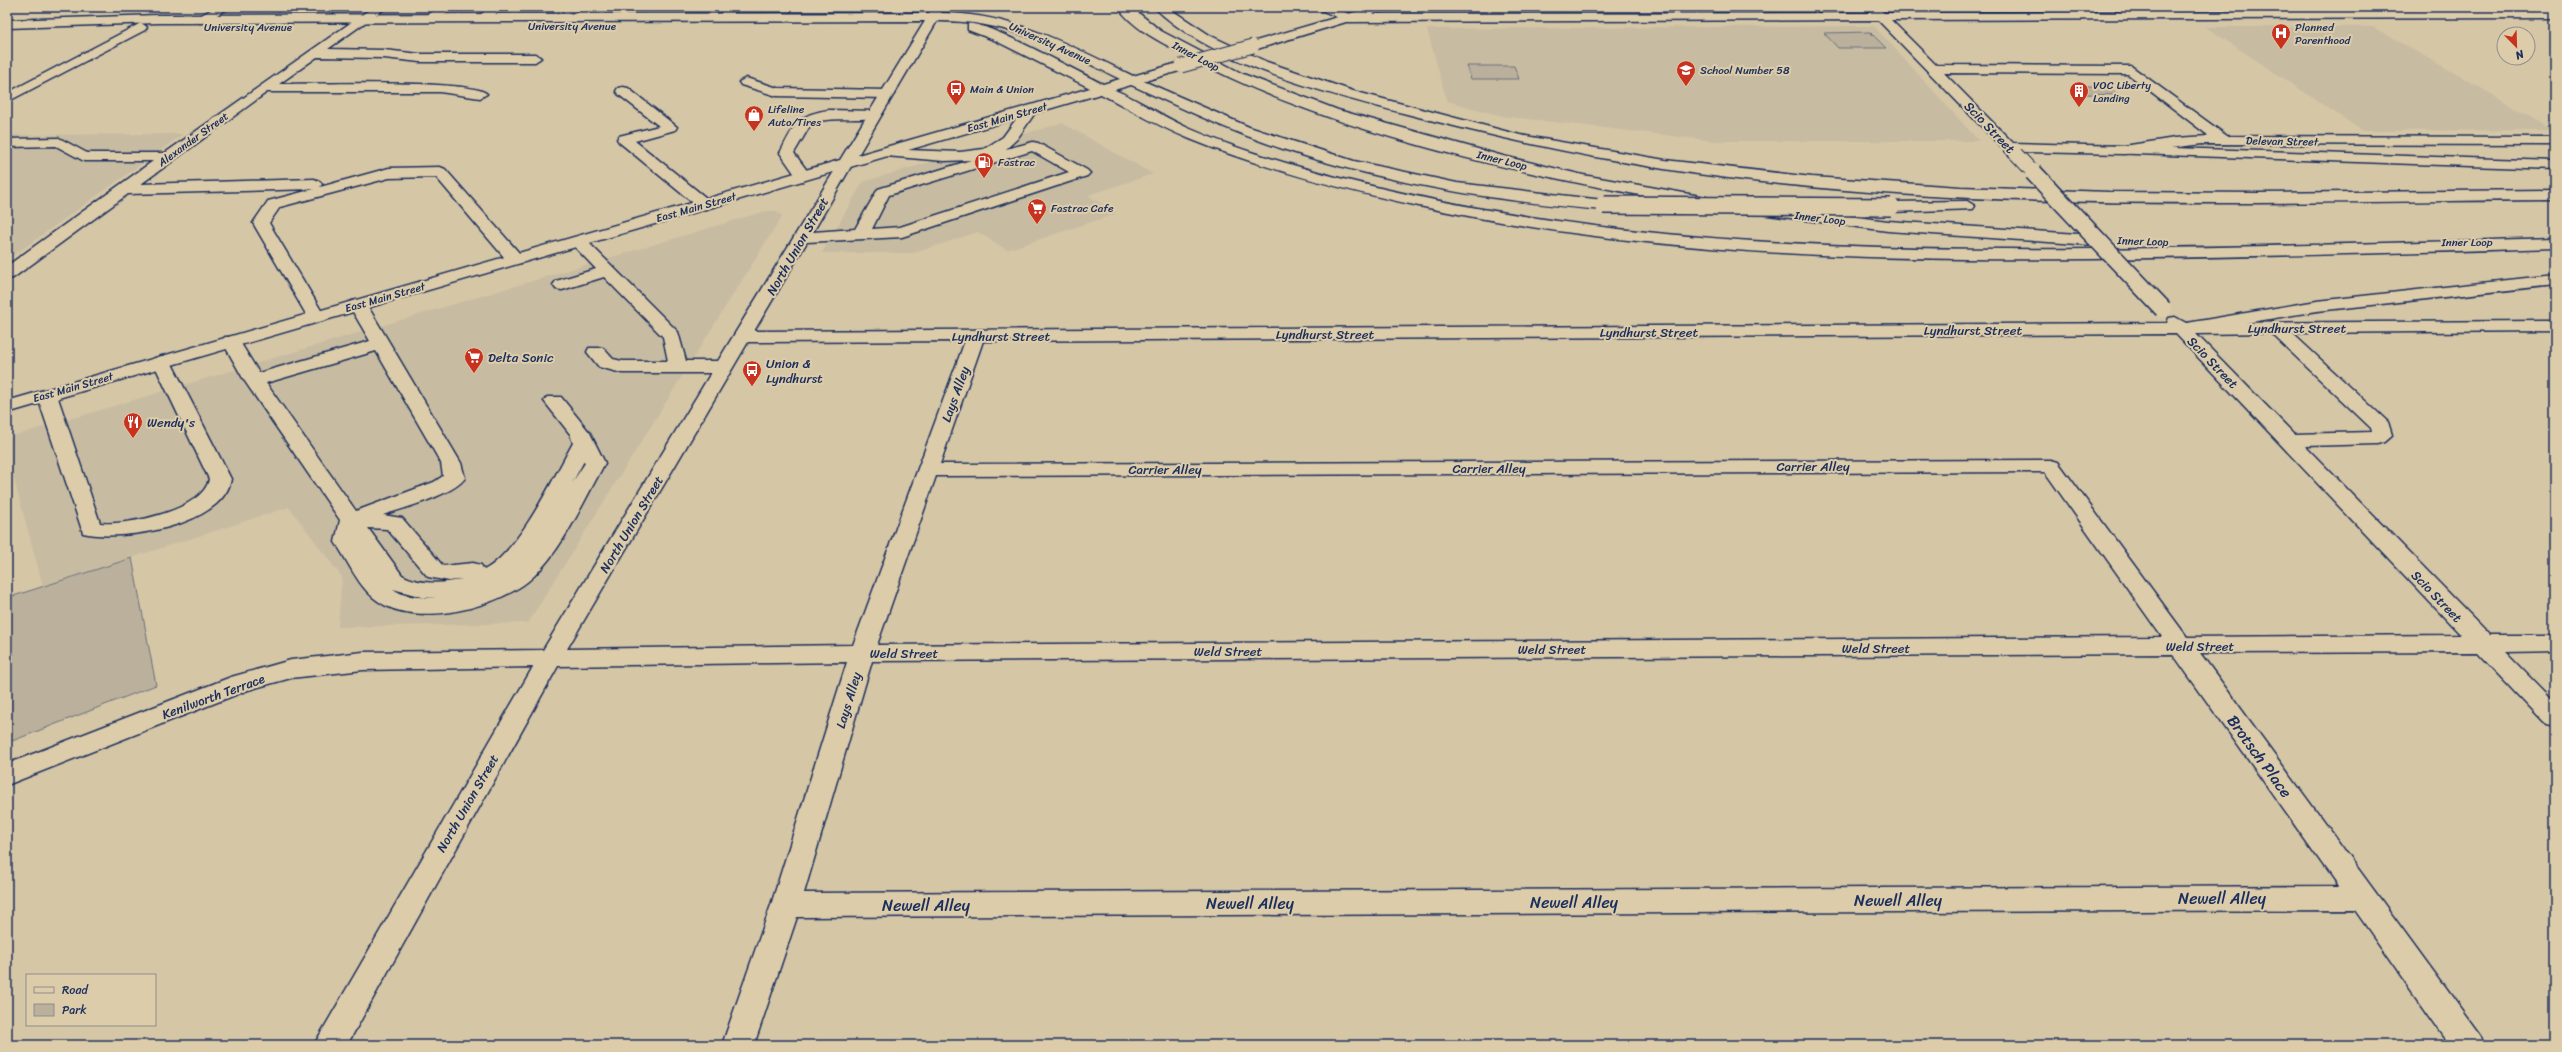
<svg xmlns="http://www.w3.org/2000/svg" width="2562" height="1052" viewBox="0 0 2562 1052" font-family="Sriracha,sans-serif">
<rect width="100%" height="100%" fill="#d5c6a6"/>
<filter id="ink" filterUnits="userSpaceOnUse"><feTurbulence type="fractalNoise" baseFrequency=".025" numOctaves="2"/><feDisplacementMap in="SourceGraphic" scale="8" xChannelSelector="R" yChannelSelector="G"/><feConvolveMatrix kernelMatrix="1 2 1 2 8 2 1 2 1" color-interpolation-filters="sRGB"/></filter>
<g filter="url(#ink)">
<g fill="#c7bba1">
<path d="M 1874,26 L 1979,141 L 1715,141 L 1502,116 L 1447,101 L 1427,29 Z"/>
<path d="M 2206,27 L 2373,27 L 2555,130 L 2363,131 Z"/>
<path d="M 1062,123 L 1153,174 L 1088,195 L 1115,214 L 1007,250 L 978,232 L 914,253 L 822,253 L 863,182 Z"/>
<path d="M 183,134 L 7,260 L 7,135 Z"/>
<path d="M 766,211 L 776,211 L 782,216 L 528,623 L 338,627 L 342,577 L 289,507 L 43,586 L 7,453 L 7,438 Z"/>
</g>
<g fill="#bab09c" stroke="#6a707d">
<path d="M 1870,32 L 1886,48 L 1838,48 L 1824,33 Z"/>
<path d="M 1467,66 L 1514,66 L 1519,79 L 1471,79 Z"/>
<path d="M 2073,86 L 2108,86 L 2118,95 L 2082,94 Z"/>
<path d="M 132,558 L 156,685 L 7,743 L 7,598 Z"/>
</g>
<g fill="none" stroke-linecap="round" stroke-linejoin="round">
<g stroke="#1b2f5e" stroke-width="3">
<g id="minor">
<path d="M 216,7 L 231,7 L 204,22 L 200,23 L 194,19 Z"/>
<path d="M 373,7 L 387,7 L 328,49 L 384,50 L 420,54 L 535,54 L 541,58 L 535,62 L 420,62 L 384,58 L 317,57 L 279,84 C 306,84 476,79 487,94 L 480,98 L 440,92 L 267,92 L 141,184 L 314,179 L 319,181 L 322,184 L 320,187 L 389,168 L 440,167 L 445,169 L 521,255 L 523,259 L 521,263 L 509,263 L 436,177 L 389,178 L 280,207 L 269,223 L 325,317 L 322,321 L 310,321 L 253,223 L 268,201 L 314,189 L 128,194 L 13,278 L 7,279 L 7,266 L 153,161 L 84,161 L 56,146 L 7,147 L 7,139 L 59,138 L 87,153 L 165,153 Z"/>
<path d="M 439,7 L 453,7 L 436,21 L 428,21 L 428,15 Z"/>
<path d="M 490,7 L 503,7 L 488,21 L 480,21 L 480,15 Z"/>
<path d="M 583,7 L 596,7 L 581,21 L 573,21 L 573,15 Z"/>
<path d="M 726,7 L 738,7 L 728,20 L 720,20 L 718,17 Z"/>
<path d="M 1314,7 L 1331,7 L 1350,14 L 1871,13 L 1869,10 L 1873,7 L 1879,7 L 1884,13 L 2555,10 L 2555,18 L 1891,20 L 1936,65 L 2131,66 L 2227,136 L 2555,137 L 2555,145 L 2202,144 L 2124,154 L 2022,152 L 2023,154 L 2021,157 L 2011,157 L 1878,20 L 1348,22 ZM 1944,73 L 2128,74 L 2209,136 L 2175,138 L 2124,146 L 2013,143 Z"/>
<path d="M 141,23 L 147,27 L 145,30 L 7,102 L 7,93 Z"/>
<path d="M 746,78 L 778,88 L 887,90 L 894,94 L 887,98 L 777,96 L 741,85 L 739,82 Z"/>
<path d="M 623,87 L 628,88 L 677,127 L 675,130 L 635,141 L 710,201 L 712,204 L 710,207 L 698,207 L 619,142 L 617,139 L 619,136 L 659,126 L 618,94 L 616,91 L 618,88 Z"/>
<path d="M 1030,106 L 1037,110 L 1017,139 L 1006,149 L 1033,142 L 1038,143 L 1087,170 L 1090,173 L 1087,176 L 902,237 L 807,242 L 754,331 L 2167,323 L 2169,318 L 2175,317 L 2186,323 L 2555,321 L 2555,331 L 2292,333 L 2388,422 L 2392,435 L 2384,442 L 2377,444 L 2305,446 L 2490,635 L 2555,635 L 2555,651 L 2506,652 L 2555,702 L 2555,727 L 2546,725 L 2477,652 L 2200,653 L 2480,1035 L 2485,1045 L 2450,1045 L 2355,910 L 797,917 L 754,1045 L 722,1045 L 771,905 L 847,662 L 558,666 L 347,1045 L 314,1045 L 533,667 L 363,670 L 291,678 L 248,690 L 7,785 L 7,764 L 231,677 L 291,660 L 363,652 L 543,650 L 711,373 L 622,373 L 599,367 L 587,352 L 589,348 L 603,348 L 613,359 L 622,361 L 668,361 L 663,337 L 604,277 L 562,290 L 556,289 L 553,285 L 556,281 L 596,269 L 572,244 L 570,241 L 572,238 L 584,238 L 678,332 L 686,361 L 718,361 L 841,160 L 846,159 L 853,163 L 813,232 L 855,229 L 878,189 L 971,160 L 944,161 L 886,156 L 879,152 L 881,149 L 960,152 L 984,149 L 1003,137 L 1025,107 ZM 1032,151 L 1069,172 L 900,227 L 872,229 L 889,195 ZM 2271,333 L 2371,428 L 2372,432 L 2294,434 L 2196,334 ZM 2176,334 L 2461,635 L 2187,637 L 2058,462 L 2051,460 L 940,464 L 983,341 ZM 965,341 L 853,645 L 567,649 L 748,342 ZM 2045,472 L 2162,637 L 877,645 L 936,476 ZM 2173,654 L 2338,886 L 804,893 L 872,661 Z"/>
<path d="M 829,110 L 874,111 L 881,115 C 875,123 826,115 811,124 L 794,153 L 811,176 L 803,181 L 798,179 L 780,153 C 794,126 797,114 829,110 Z"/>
<path d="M 358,300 L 364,301 L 367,305 L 461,463 L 465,478 C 453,495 404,508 383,515 L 402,518 L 443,566 L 473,563 L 481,565 L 484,570 C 518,553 554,477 573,443 L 570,434 L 544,401 L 547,397 L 561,397 L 590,433 L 605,463 C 584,500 565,546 534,576 C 502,607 416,629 378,601 C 358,587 348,561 335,542 L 340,520 L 244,380 L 222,341 L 225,337 L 237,337 L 259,373 L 370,341 L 349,305 L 352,301 ZM 376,351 L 441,463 L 443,476 L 434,482 L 356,511 L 266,383 ZM 584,461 L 585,463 L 572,483 ZM 368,528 L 387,529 L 428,577 L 449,581 L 463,579 C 444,584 420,585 402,575 ZM 393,589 L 426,598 L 437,597 C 421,598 406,598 393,589 Z"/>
<path d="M 162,356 L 169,358 L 171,362 L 231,479 C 224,526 121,542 83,533 L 37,395 L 40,391 L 54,391 L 57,395 L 100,523 C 128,526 204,510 209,479 L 153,362 L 155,358 Z"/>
</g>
</g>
<g stroke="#1b2f5e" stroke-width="3">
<g id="major">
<path d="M 933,7 L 945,7 L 941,13 C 1012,13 1071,46 1133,76 L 1181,62 L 1187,66 L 1186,69 L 7,413 L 7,401 L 840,160 L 925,21 L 158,23 L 7,28 L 7,20 L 158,15 L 929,13 ZM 937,21 C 1010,20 1057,48 1120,79 L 1103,84 C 1081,74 985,20 968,24 L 968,30 L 994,40 L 1090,88 L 858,155 Z"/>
<path d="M 1372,7 L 1391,7 L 1389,9 L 1257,49 L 1253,50 L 1247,46 L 1249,43 Z"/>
</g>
</g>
<g stroke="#1b2f5e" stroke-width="3">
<g id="highway">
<path d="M 1118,7 L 1131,7 L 1161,31 L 1243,74 L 1338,110 L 1503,156 L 1583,175 L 1706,197 L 1714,202 L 1706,207 C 1537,177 1339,138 1187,56 C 1163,43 1134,30 1118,7 Z"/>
<path d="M 1154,7 L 1167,7 L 1211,36 L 1267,62 L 1353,91 L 1520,135 L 1665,160 L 1812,177 L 1960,187 L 2109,192 L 2258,193 L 2555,190 L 2555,200 C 2262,202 1954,214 1664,169 C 1576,155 1490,136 1403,113 C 1328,94 1210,63 1154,7 Z"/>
<path d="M 1132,76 L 1249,127 L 1354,161 L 1457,183 L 1603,200 L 1611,205 L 1603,210 C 1495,201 1389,184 1286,150 C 1231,132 1179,107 1127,83 L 1125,80 Z"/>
<path d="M 1102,85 C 1132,95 1159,115 1188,128 C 1238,150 1291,165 1343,179 C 1589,242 1842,251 2095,249 C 2248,247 2402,243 2555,238 L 2555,248 C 2401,253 2247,257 2093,259 C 1867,261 1641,254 1419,206 C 1341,189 1264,169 1190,139 C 1158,126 1128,108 1097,92 L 1095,89 L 1097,86 Z"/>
<path d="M 2113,146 L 2555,161 L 2555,169 L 2108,153 L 2106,150 L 2108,147 Z"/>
<path d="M 1967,201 L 1975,206 L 1973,209 L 1891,212 L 1883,207 L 1891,202 Z"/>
<path d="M 1766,206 L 1888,221 L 2092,235 L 2100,240 L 2092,245 L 1888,231 L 1760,214 L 1758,211 L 1760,208 Z"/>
<path d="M 2555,275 L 2555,285 L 2317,311 L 2181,334 L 2175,333 L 2172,329 L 2175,325 L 2181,324 L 2317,301 Z"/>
</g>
</g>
<use href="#minor" fill="#ddcca9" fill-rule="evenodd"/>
<use href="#major" fill="#ddcca9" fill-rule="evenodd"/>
<use href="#highway" fill="#ddcca9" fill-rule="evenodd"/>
<g stroke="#1b2f5e" stroke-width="15" stroke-linecap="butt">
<path id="minor-bridge-far1" d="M 2016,154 L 2034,173"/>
</g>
<g stroke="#1b2f5e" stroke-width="20" stroke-linecap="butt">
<path id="minor-bridge" d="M 2033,172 L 2163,309"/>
</g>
<g stroke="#1b2f5e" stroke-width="15" stroke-linecap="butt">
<path id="major-bridge" d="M 1181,66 L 1253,46"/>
</g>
<g stroke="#1b2f5e" stroke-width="20" stroke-linecap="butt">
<path id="highway-bridge" d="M 1603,205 L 1891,207"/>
</g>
<use href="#minor-bridge-far1" stroke="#ddcca9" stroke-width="13"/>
<use href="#minor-bridge" stroke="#ddcca9" stroke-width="17"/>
<use href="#major-bridge" stroke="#ddcca9" stroke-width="13"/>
<use href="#highway-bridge" stroke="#ddcca9" stroke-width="17"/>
</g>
</g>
<defs>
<g id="hospital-pin" transform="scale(1)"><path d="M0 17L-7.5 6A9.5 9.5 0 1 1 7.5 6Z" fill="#c8321e" stroke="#ddcca9"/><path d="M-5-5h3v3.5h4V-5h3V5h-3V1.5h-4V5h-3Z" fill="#fff"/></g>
<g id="school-pin" transform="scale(1)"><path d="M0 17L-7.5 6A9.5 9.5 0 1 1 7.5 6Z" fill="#c8321e" stroke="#ddcca9"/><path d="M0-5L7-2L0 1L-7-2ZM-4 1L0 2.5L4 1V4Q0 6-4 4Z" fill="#fff"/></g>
<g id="bus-pin" transform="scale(1)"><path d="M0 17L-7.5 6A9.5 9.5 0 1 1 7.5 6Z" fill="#c8321e" stroke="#ddcca9"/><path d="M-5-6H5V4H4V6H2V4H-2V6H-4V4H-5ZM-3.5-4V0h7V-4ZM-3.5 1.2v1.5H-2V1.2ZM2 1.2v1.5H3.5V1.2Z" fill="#fff"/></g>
<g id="building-pin" transform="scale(1)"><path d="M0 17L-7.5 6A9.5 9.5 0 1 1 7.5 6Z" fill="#c8321e" stroke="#ddcca9"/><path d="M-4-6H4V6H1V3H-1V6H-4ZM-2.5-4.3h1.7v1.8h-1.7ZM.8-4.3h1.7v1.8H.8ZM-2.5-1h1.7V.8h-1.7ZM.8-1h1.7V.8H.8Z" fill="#fff"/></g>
<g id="shop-pin" transform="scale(1)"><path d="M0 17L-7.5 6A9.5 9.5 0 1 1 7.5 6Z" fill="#c8321e" stroke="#ddcca9"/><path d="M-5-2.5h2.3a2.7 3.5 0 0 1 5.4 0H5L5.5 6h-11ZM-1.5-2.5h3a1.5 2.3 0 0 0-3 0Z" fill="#fff"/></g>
<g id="fuel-pin" transform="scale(1)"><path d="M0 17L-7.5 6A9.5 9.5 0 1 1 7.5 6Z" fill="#c8321e" stroke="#ddcca9"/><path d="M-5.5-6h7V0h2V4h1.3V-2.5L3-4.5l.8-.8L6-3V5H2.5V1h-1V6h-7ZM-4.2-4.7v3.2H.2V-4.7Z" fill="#fff"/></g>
<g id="supermarket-pin" transform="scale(1)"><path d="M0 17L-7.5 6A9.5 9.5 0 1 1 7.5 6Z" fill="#c8321e" stroke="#ddcca9"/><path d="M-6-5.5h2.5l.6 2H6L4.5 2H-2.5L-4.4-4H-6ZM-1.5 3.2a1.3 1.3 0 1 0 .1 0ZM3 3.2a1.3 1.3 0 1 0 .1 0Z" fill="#fff"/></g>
<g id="restaurant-pin" transform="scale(1)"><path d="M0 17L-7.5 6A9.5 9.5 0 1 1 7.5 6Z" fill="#c8321e" stroke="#ddcca9"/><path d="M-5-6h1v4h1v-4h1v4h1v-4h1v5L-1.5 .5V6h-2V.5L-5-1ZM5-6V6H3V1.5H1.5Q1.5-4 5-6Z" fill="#fff"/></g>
</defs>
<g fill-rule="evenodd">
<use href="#hospital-pin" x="2281" y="33"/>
<use href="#school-pin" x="1686" y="70"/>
<use href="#bus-pin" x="956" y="89"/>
<use href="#building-pin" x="2079" y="91"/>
<use href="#shop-pin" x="754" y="115"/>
<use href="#fuel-pin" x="984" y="162"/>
<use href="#supermarket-pin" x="1037" y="208"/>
<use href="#supermarket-pin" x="474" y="357"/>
<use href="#bus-pin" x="752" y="370"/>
<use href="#restaurant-pin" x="133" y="422"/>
</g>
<g text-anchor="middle" stroke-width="4" stroke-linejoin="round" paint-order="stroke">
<g font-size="11" fill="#1b2f5e" stroke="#ddcca9">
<text x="572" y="30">University Avenue</text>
<text x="248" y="31">University Avenue</text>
<text transform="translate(1050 43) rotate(24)" y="4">University Avenue</text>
<text transform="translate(1196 56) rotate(28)" y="4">Inner Loop</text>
<text transform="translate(1007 117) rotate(-16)" y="4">East Main Street</text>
<text transform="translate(193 139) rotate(-36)" y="4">Alexander Street</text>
<text transform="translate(2282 141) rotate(1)" y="4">Delevan Street</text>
<text transform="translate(1502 160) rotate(14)" y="4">Inner Loop</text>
<text transform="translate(696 207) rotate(-16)" y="4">East Main Street</text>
<text transform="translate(1820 218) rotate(7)" y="4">Inner Loop</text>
<text transform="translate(2143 241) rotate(2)" y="4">Inner Loop</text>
<text x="2467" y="246">Inner Loop</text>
<text transform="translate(385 297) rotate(-16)" y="4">East Main Street</text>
<text transform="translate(73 387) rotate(-16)" y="4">East Main Street</text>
</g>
<g font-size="11" fill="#1b2f5e" stroke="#ddcca9" text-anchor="start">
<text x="2295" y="31">Planned<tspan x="2295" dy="13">Parenthood</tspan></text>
<text x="1700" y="74">School Number 58</text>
<text x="2093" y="89">VOC Liberty<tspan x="2093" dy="13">Landing</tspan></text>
<text x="970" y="93">Main &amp; Union</text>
<text x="768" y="113">Lifeline<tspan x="768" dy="13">Auto/Tires</tspan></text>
<text x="998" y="166">Fastrac</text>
<text x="1051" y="212">Fastrac Cafe</text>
</g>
<g font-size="13" fill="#1b2f5e" stroke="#ddcca9">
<text transform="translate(1990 127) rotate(46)" y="5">Scio Street</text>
<text transform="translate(797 246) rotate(-60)" y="5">North Union Street</text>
<text x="2297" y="333">Lyndhurst Street</text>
<text x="1973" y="335">Lyndhurst Street</text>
<text x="1649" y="337">Lyndhurst Street</text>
<text x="1325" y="339">Lyndhurst Street</text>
<text x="1001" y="341">Lyndhurst Street</text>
<text transform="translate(2213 362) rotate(46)" y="5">Scio Street</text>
<text transform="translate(955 394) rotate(-70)" y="5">Lays Alley</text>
<text x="1813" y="471">Carrier Alley</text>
<text x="1489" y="473">Carrier Alley</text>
<text x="1165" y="474">Carrier Alley</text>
<text transform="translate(631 524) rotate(-59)" y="5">North Union Street</text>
<text transform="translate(2437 596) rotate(46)" y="5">Scio Street</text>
<text x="2200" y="651">Weld Street</text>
<text x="1876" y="653">Weld Street</text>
<text x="1552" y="654">Weld Street</text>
<text x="1228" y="656">Weld Street</text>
<text x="904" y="658">Weld Street</text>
<text transform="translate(213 696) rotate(-20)" y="5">Kenilworth Terrace</text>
<text transform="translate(848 700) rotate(-73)" y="5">Lays Alley</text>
<text transform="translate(467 803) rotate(-60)" y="5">North Union Street</text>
</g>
<g font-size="13" fill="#1b2f5e" stroke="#ddcca9" text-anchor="start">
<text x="488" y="362">Delta Sonic</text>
<text x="766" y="368">Union &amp;<tspan x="766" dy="15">Lyndhurst</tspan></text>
<text x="147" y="427">Wendy's</text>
</g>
<g font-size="16" fill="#1b2f5e" stroke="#ddcca9">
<text transform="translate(2260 756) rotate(54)" y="6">Brotsch Place</text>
<text x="2222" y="904">Newell Alley</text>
<text x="1898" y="906">Newell Alley</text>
<text x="1574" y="908">Newell Alley</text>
<text x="1250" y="909">Newell Alley</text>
<text x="926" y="911">Newell Alley</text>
</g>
</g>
<rect width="2562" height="1052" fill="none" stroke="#ddcca9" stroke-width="24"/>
<rect x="12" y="12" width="2538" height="1028" fill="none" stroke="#1b2f5e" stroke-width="1.5" filter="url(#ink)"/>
<rect x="26" y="974" width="130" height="52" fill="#ddcca9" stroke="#8f8d8b"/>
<rect x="34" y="987" width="20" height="6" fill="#ddcca9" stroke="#8f8d8b"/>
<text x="62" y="994" font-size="12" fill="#1b2f5e">Road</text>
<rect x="34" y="1004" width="20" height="12" fill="#bab09c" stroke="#8f8d8b"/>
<text x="62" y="1014" font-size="12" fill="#1b2f5e">Park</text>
<g transform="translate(2516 46) rotate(157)"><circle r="19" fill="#ddcca9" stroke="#8f8d8b"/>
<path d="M0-3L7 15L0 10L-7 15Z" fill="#c8321e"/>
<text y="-6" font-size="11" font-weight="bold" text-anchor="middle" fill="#1b2f5e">N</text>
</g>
</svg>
